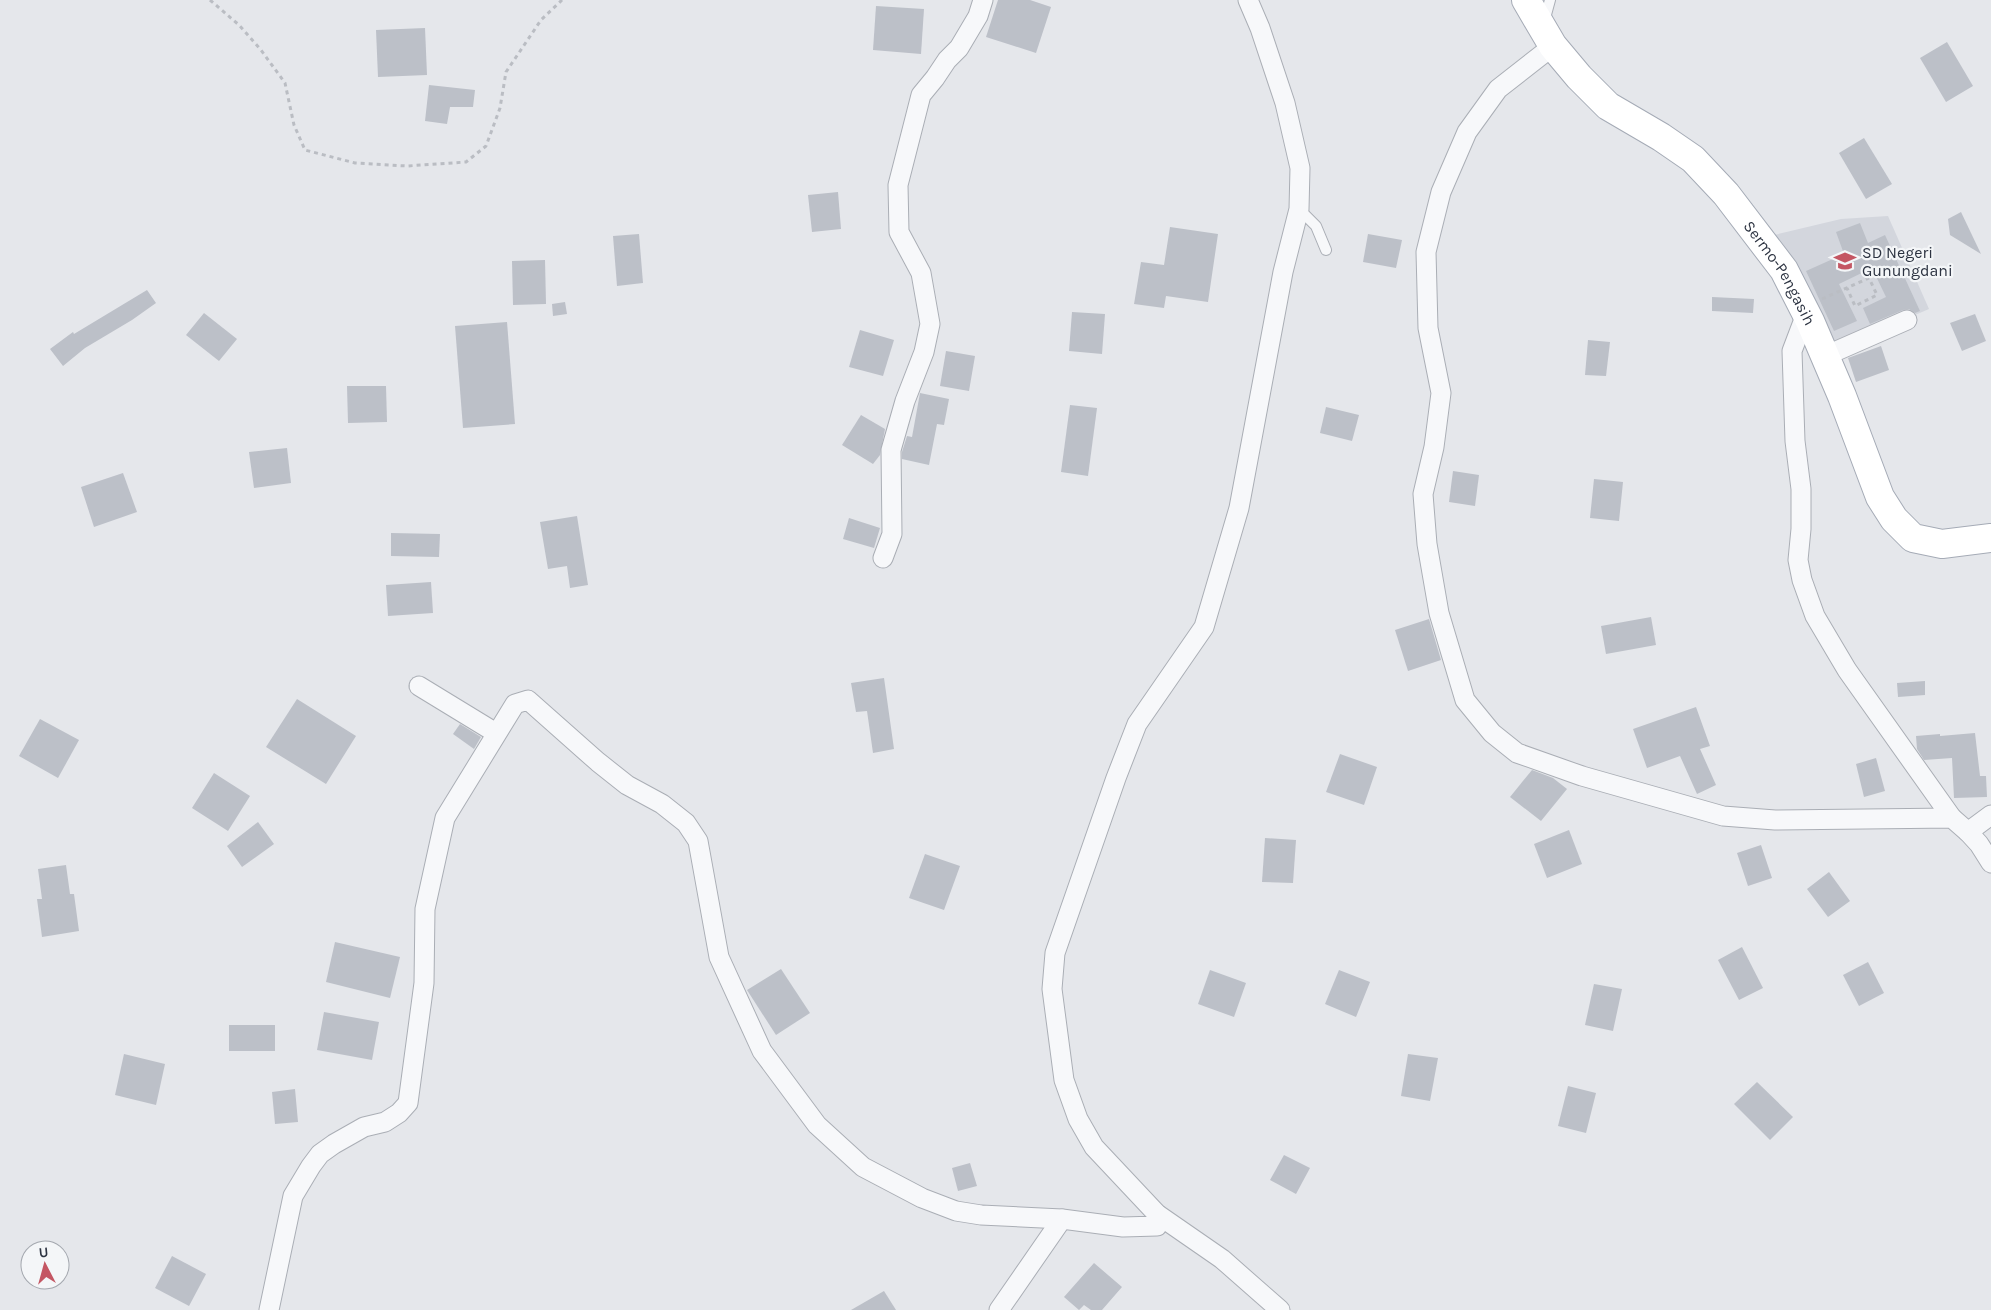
<svg xmlns="http://www.w3.org/2000/svg" width="1991" height="1310" viewBox="0 0 1991 1310" font-family="Karla,sans-serif">
<rect width="100%" height="100%" fill="#e5e7eb"/>
<path fill="#d3d6dd" d="M 1888,216 L 1929,309 L 1833,350 L 1766,237 L 1841,219 Z"/>
<g fill="#bcc0c8">
<path d="M 998,0 L 1030,0 L 1051,7 L 1036,53 L 986,37 Z"/>
<path d="M 876,6 L 924,9 L 921,54 L 873,50 Z"/>
<path d="M 425,28 L 427,75 L 378,77 L 376,30 Z"/>
<path d="M 1947,42 L 1973,86 L 1946,102 L 1920,58 Z"/>
<path d="M 429,85 L 475,90 L 473,107 L 450,107 L 447,124 L 425,121 Z"/>
<path d="M 1864,138 L 1892,184 L 1866,199 L 1839,153 Z"/>
<path d="M 838,192 L 841,229 L 812,232 L 808,195 Z"/>
<path d="M 1961,212 L 1981,254 L 1950,235 L 1948,219 Z"/>
<path d="M 1860,223 L 1868,243 L 1885,235 L 1920,311 L 1915,313 L 1909,309 L 1903,310 L 1870,324 L 1863,308 L 1886,297 L 1872,268 L 1839,284 L 1857,321 L 1834,331 L 1806,271 L 1844,254 L 1836,232 Z"/>
<path d="M 1170,227 L 1218,234 L 1208,302 L 1166,296 L 1164,308 L 1134,304 L 1141,262 L 1164,265 Z"/>
<path d="M 639,234 L 643,283 L 617,286 L 613,236 Z"/>
<path d="M 1368,234 L 1402,240 L 1396,268 L 1363,262 Z"/>
<path d="M 545,260 L 546,304 L 513,305 L 512,261 Z"/>
<path d="M 147,290 L 156,303 L 132,320 L 85,348 L 63,366 L 50,349 L 73,332 L 74,334 Z"/>
<path d="M 1712,297 L 1754,299 L 1753,313 L 1712,311 Z"/>
<path d="M 565,302 L 567,314 L 553,316 L 552,304 Z"/>
<path d="M 1072,312 L 1105,314 L 1102,354 L 1069,351 Z"/>
<path d="M 204,313 L 237,339 L 219,361 L 186,335 Z"/>
<path d="M 1975,314 L 1986,341 L 1962,351 L 1950,323 Z"/>
<path d="M 507,322 L 515,424 L 463,428 L 455,326 Z"/>
<path d="M 860,330 L 894,340 L 883,376 L 849,367 Z"/>
<path d="M 1588,340 L 1610,342 L 1606,376 L 1585,375 Z"/>
<path d="M 1881,346 L 1889,370 L 1856,382 L 1848,358 Z"/>
<path d="M 946,351 L 975,356 L 969,391 L 940,386 Z"/>
<path d="M 347,386 L 386,386 L 387,422 L 348,423 Z"/>
<path d="M 920,393 L 949,399 L 944,425 L 937,424 L 929,465 L 902,459 L 902,452 L 907,436 L 912,437 Z"/>
<path d="M 1070,405 L 1097,408 L 1088,476 L 1061,472 Z"/>
<path d="M 1326,407 L 1359,415 L 1352,441 L 1320,433 Z"/>
<path d="M 861,415 L 885,429 L 880,455 L 873,464 L 842,445 Z"/>
<path d="M 287,448 L 291,483 L 254,488 L 249,452 Z"/>
<path d="M 1453,471 L 1479,475 L 1475,506 L 1449,502 Z"/>
<path d="M 123,473 L 137,512 L 94,527 L 81,487 Z"/>
<path d="M 1594,479 L 1623,482 L 1619,521 L 1590,518 Z"/>
<path d="M 577,516 L 588,585 L 570,588 L 567,566 L 548,569 L 540,522 Z"/>
<path d="M 849,518 L 880,528 L 874,548 L 843,539 Z"/>
<path d="M 391,533 L 440,534 L 439,557 L 391,556 Z"/>
<path d="M 431,582 L 433,613 L 388,616 L 386,585 Z"/>
<path d="M 1651,617 L 1656,645 L 1606,654 L 1601,626 Z"/>
<path d="M 1429,619 L 1441,660 L 1408,671 L 1395,630 Z"/>
<path d="M 884,678 L 894,749 L 873,753 L 867,711 L 856,712 L 851,683 Z"/>
<path d="M 1925,681 L 1925,695 L 1898,697 L 1897,683 Z"/>
<path d="M 297,699 L 356,736 L 326,784 L 266,747 Z"/>
<path d="M 1696,707 L 1710,746 L 1700,749 L 1716,785 L 1697,794 L 1680,756 L 1647,768 L 1633,729 Z"/>
<path d="M 40,719 L 79,740 L 58,778 L 19,756 Z"/>
<path d="M 460,724 L 481,737 L 474,749 L 453,734 Z"/>
<path d="M 1975,733 L 1980,776 L 1986,776 L 1987,797 L 1954,798 L 1952,758 L 1924,760 L 1917,749 L 1916,736 L 1940,734 L 1940,736 Z"/>
<path d="M 1340,754 L 1377,767 L 1364,805 L 1326,792 Z"/>
<path d="M 1876,758 L 1885,791 L 1864,797 L 1856,764 Z"/>
<path d="M 1532,770 L 1553,778 L 1567,789 L 1541,821 L 1510,797 Z"/>
<path d="M 214,773 L 250,796 L 228,831 L 192,808 Z"/>
<path d="M 258,822 L 274,844 L 242,867 L 227,846 Z"/>
<path d="M 1569,830 L 1582,864 L 1547,878 L 1534,844 Z"/>
<path d="M 1265,838 L 1296,840 L 1293,883 L 1262,882 Z"/>
<path d="M 1761,845 L 1772,878 L 1748,886 L 1737,853 Z"/>
<path d="M 925,854 L 960,866 L 944,910 L 909,898 Z"/>
<path d="M 66,865 L 70,894 L 74,894 L 79,931 L 42,937 L 37,899 L 42,899 L 38,869 Z"/>
<path d="M 1829,872 L 1850,901 L 1828,917 L 1807,889 Z"/>
<path d="M 335,942 L 400,957 L 390,998 L 326,982 Z"/>
<path d="M 1742,947 L 1763,988 L 1739,1000 L 1718,960 Z"/>
<path d="M 1868,962 L 1884,993 L 1859,1006 L 1843,975 Z"/>
<path d="M 781,969 L 810,1013 L 776,1035 L 747,990 Z"/>
<path d="M 1210,970 L 1246,983 L 1234,1017 L 1198,1004 Z"/>
<path d="M 1339,970 L 1370,982 L 1356,1017 L 1325,1004 Z"/>
<path d="M 1594,984 L 1622,989 L 1613,1031 L 1585,1025 Z"/>
<path d="M 324,1012 L 379,1022 L 372,1060 L 317,1050 Z"/>
<rect x="229" y="1025" width="46" height="26"/>
<path d="M 124,1054 L 165,1064 L 156,1105 L 115,1095 Z"/>
<path d="M 1408,1054 L 1438,1058 L 1430,1101 L 1401,1096 Z"/>
<path d="M 1757,1082 L 1793,1117 L 1770,1140 L 1734,1104 Z"/>
<path d="M 1568,1086 L 1596,1093 L 1586,1133 L 1558,1126 Z"/>
<path d="M 295,1089 L 298,1122 L 275,1124 L 272,1092 Z"/>
<path d="M 1284,1155 L 1310,1168 L 1296,1194 L 1270,1180 Z"/>
<path d="M 970,1163 L 977,1186 L 958,1191 L 952,1168 Z"/>
<path d="M 172,1256 L 206,1274 L 189,1306 L 155,1288 Z"/>
<path d="M 1094,1263 L 1122,1287 L 1102,1310 L 1091,1310 L 1084,1305 L 1079,1310 L 1064,1297 Z"/>
<path d="M 884,1291 L 896,1310 L 851,1310 Z"/>
</g>
<g fill="none" stroke-linecap="round" stroke-linejoin="round">
<g stroke="#aaaeb5" stroke-width="12">
<g id="service">
<path d="M 1544,22 L 1550,0"/>
<path d="M 1299,209 L 1316,226 L 1326,250"/>
</g>
</g>
<g stroke="#aaaeb5" stroke-width="21">
<g id="minor">
<path d="M 1248,0 L 1260,28 L 1285,103 L 1300,168 L 1299,209 L 1283,272 L 1239,508 L 1204,627 L 1137,724 L 1116,778 L 1055,953 L 1052,989 L 1064,1080 L 1078,1119 L 1094,1147 L 1157,1214 L 1222,1259 L 1280,1310"/>
<path d="M 1553,46 L 1498,89 L 1467,132 L 1441,192 L 1426,252 L 1428,328 L 1441,393 L 1434,447 L 1423,494 L 1427,544 L 1439,613 L 1465,700 L 1492,733 L 1517,753 L 1582,776 L 1723,816 L 1775,820 L 1952,818 L 1968,832"/>
<path d="M 1806,314 L 1792,351 L 1795,441 L 1801,489 L 1801,529 L 1798,560 L 1802,580 L 1815,616 L 1847,670 L 1952,818"/>
<path d="M 1825,356 L 1907,320"/>
<path d="M 883,558 L 892,534 L 891,450 L 905,401 L 924,352 L 930,324 L 921,273 L 899,232 L 898,185 L 921,95 L 935,78 L 947,60 L 959,48 L 978,16 L 983,0"/>
<path d="M 419,686 L 496,733"/>
<path d="M 1991,815 L 1968,832 L 1979,844 L 1991,863"/>
<path d="M 269,1310 L 293,1196 L 311,1166 L 320,1154 L 334,1144 L 364,1127 L 385,1122 L 399,1113 L 408,1103 L 424,983 L 425,909 L 445,818 L 515,704 L 528,700 L 598,762 L 627,785 L 662,804 L 686,823 L 698,841 L 719,957 L 762,1051 L 817,1125 L 863,1167 L 922,1198 L 956,1211 L 981,1215 L 1062,1219 L 1123,1227 L 1157,1226 L 1159,1221 L 1157,1214"/>
<path d="M 999,1310 L 1062,1219"/>
</g>
</g>
<g stroke="#a5abb6" stroke-width="30">
<g id="primary">
<path id="s1" d="M 1526,0 L 1553,46 L 1579,77 L 1608,106 L 1661,137 L 1693,159 L 1726,194 L 1784,270 L 1810,321 L 1842,396 L 1880,497 L 1894,519 L 1913,538 L 1942,544 L 1991,538"/>
</g>
</g>
<g stroke="#babdc3" stroke-width="3" stroke-dasharray="4 4" stroke-linecap="butt">
<path d="M 210,0 L 239,25 L 261,50 L 285,83 L 294,125 L 305,150 L 355,163 L 407,166 L 466,162 L 486,146 L 500,108 L 506,72 L 541,20 L 562,0"/>
<path d="M 1822,299 L 1869,278 L 1877,295 L 1855,306 L 1847,288"/>
</g>
<use href="#service" stroke="#f7f8fa" stroke-width="10"/>
<use href="#minor" stroke="#f7f8fa" stroke-width="19"/>
<use href="#primary" stroke="#fff" stroke-width="28"/>
</g>
<defs>
<g id="school-bare" transform="scale(1.725)"><path d="M0-5L7-2L0 1L-7-2ZM-4 1L0 2.5L4 1V4Q0 6-4 4Z" fill="#c45663" stroke="#f4f6f8" stroke-width="2.5" paint-order="stroke"/></g>
</defs>
<g fill-rule="evenodd">
<use href="#school-bare" x="1845" y="261"/>
</g>
<g text-anchor="middle" stroke-width="4.5" stroke-linejoin="round" paint-order="stroke">
<g font-size="16" fill="#2d3442" stroke="#f4f6f8" text-anchor="start">
<text x="1862" y="258">SD Negeri<tspan x="1862" dy="18">Gunungdani</tspan></text>
</g>
<g font-size="16" fill="#2d3442" stroke="#f4f6f8">
<text dy="6" stroke="none"><textPath href="#s1" startOffset="379">Sermo-Pengasih</textPath></text>
</g>
</g>
<g transform="translate(45 1265) rotate(354)"><circle r="24" fill="#f4f6f8" stroke="#a4a8af"/>
<path d="M0-4L9 19L0 12L-9 19Z" fill="#c45663"/>
<text y="-8" font-size="14" font-weight="bold" text-anchor="middle" fill="#2d3442">U</text>
</g>
</svg>
